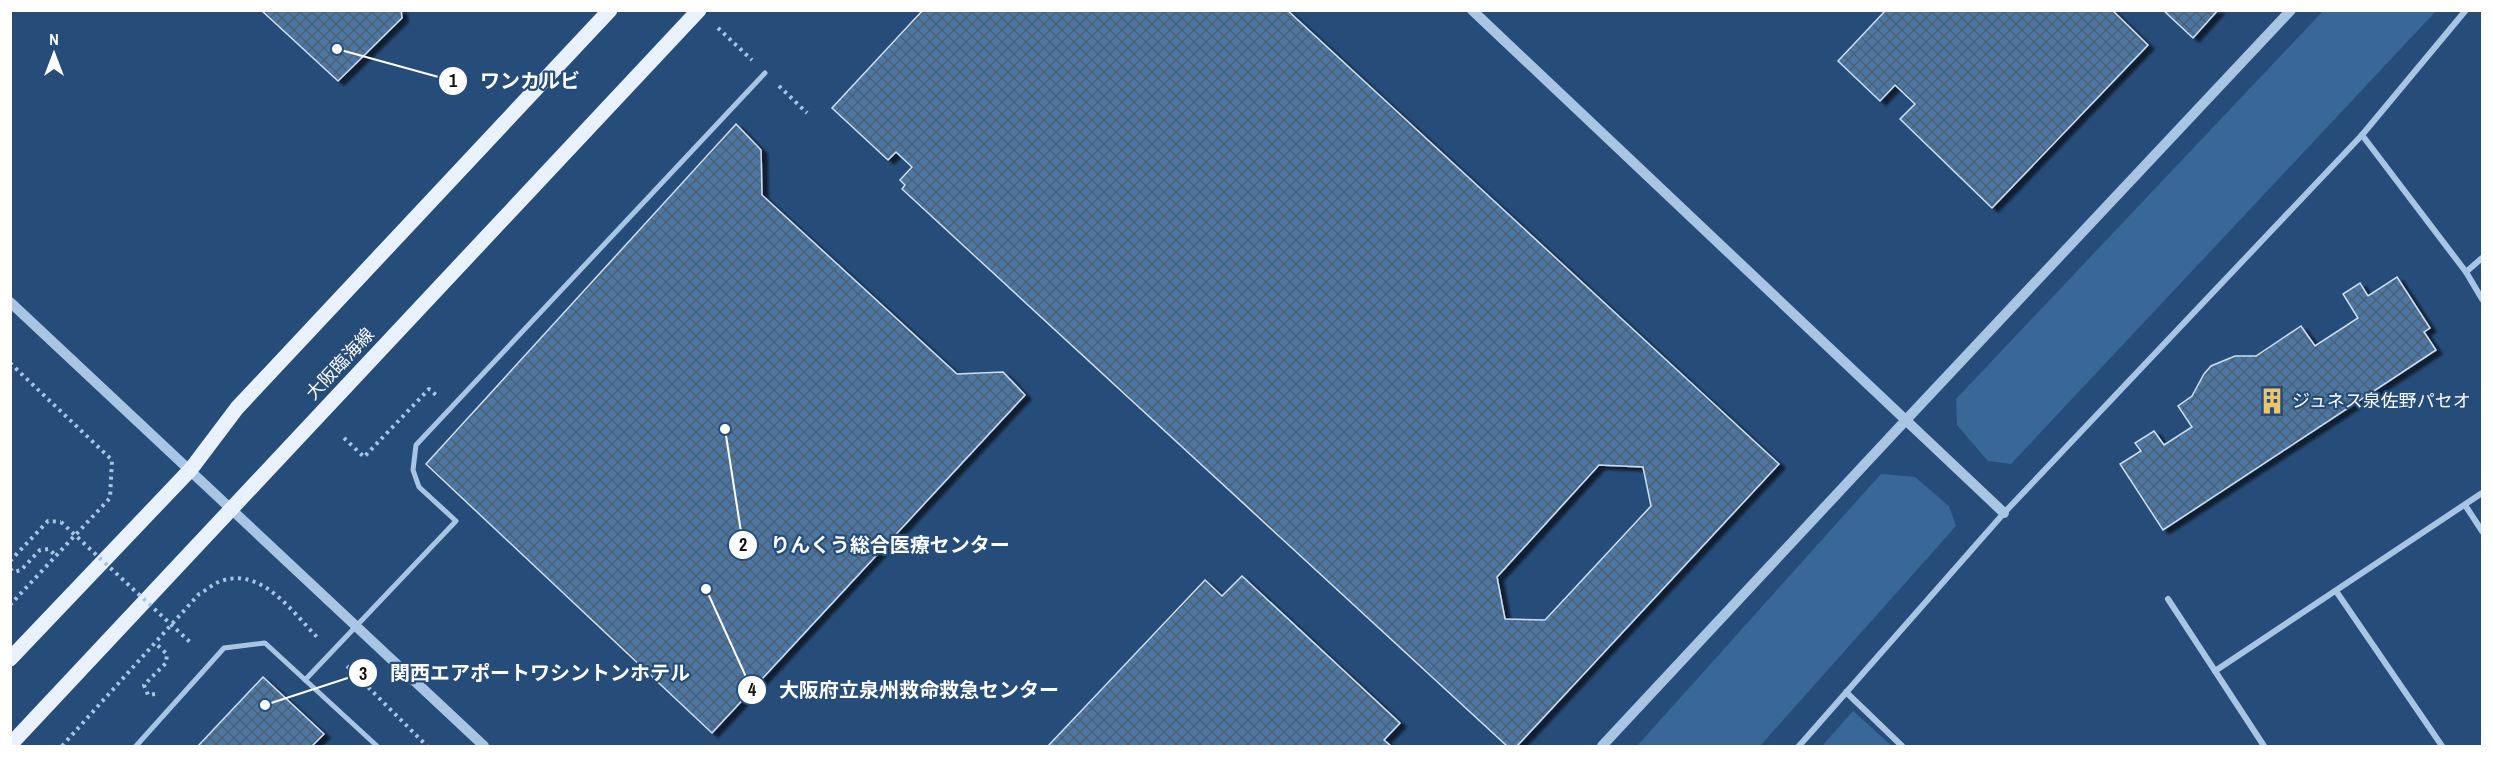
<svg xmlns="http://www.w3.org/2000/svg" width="2493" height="757" viewBox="0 0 2493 757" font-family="'Archivo Narrow','Noto Sans JP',sans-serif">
<defs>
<pattern id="building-cross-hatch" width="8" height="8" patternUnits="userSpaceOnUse" patternTransform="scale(1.5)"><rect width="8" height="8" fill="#4e77a3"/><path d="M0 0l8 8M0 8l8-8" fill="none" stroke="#4d5f73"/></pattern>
<filter id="shadow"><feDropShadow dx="6" dy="4" stdDeviation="1.5" flood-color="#0009"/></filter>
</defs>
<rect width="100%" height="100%" fill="#264d7a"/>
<g fill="#396798">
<path d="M 2324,10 L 2436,11 L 2011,464 L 1988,461 L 1957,425 L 1956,399 Z"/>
<path d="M 1881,474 L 1915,477 L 1949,506 L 1956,526 L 1760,746 L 1637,746 Z"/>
<path d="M 1853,711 L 1892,746 L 1822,746 Z"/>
</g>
<g fill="url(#building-cross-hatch)" stroke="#ccdff3" stroke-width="1.5" fill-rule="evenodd" filter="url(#shadow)">
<path d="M 261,10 L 401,10 L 402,18 L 338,81 Z"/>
<path d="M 923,10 L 1287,10 L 1779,464 L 1517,746 L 1507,746 L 902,189 L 905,185 L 900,180 L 912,167 L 896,152 L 888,160 L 832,108 ZM 1599,465 L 1643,467 L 1651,506 L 1545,620 L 1505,619 L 1497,577 Z"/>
<path d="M 1886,10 L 2112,10 L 2148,45 L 1992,208 L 1900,119 L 1915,104 L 1895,85 L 1880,101 L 1838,61 Z"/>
<path d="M 2163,10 L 2218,10 L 2193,38 Z"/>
<path d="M 736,124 L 761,150 L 762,195 L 957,374 L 1003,372 L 1025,395 L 712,733 L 426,464 Z"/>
<path d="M 2397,277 L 2430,328 L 2424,332 L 2436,350 L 2163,530 L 2120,464 L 2141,451 L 2135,443 L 2154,431 L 2164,445 L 2192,427 L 2178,406 L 2192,396 L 2204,374 L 2211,366 L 2235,356 L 2256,356 L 2301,326 L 2315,346 L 2358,318 L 2343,294 L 2360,283 L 2368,296 Z"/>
<path d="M 1242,576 L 1400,723 L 1384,740 L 1391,746 L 1048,746 L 1205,580 L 1222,596 Z"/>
<path d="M 263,677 L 324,734 L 312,746 L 198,746 Z"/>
</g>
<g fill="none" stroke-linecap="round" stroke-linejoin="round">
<g stroke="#a9c5e4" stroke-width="4" stroke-dasharray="3 4.5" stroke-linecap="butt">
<path d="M 718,28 L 752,60"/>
<path d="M 779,86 L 807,113"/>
<path d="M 10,363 L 112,460 L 110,498 L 10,605"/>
<path d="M 344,438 L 364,457 L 429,389 L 436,395"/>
<path d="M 10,561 L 48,521 L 61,522"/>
<path d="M 10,569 L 14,572 L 21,570 L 40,550 L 49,549 L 56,556"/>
<path d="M 347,666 L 427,746"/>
<path d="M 155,694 L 148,695 L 144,685 L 166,663 L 167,654 L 155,643"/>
<path d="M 62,746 L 199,594 C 207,590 215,582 224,580 C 264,569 293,613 318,638"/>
</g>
<path stroke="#a9c5e4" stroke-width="5" d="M 136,746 L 224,648 L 265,643 L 377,746"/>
<g stroke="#a9c5e4" stroke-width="6">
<path d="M 2362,135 L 2466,272 L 2482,299"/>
<path d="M 2466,272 L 2482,258"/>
<path d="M 2465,505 L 2482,531"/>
<path d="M 2336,591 L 2442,746"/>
<path d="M 2168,599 L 2264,746"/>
<path d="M 2215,671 L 2482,493"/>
<path d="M 1846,692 L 1902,746"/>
<path d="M 1799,746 L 2004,513 L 2362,135 L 2466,10"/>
</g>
<g stroke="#a9c5e4" stroke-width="10">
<path d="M 1472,10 L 2004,513"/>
<path d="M 10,302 L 484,746"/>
<path d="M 1602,746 L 1905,421 L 2291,10"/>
</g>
<g stroke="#e9f1fc" stroke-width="15">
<path d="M 10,659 L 191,469 L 237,408 L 610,10"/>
<path d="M 10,745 L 699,10"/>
</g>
<path stroke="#a9c5e4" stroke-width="4" stroke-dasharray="3 4.5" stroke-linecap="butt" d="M 61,522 L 191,643"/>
<path stroke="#a9c5e4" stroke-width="5" d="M 305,680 L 456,521 L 419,487 L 413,470 L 416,445 L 765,73"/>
</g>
<defs>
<g id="building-bare" transform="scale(2.07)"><path d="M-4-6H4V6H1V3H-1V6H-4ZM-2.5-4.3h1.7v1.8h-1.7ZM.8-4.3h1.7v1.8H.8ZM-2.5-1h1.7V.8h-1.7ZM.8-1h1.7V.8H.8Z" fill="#edc56e" stroke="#264d7a" stroke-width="2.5" paint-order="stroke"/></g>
</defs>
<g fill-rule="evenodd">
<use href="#building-bare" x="2272" y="401"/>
</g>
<g text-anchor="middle" stroke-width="4.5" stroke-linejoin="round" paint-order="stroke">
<g font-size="18" fill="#fff" stroke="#264d7a">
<text transform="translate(340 364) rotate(-47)" y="6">大阪臨海線</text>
</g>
<g font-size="18" fill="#fff" stroke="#264d7a" text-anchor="start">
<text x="2292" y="407">ジュネス泉佐野パセオ</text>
</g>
</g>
<path fill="none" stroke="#fff" stroke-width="2" d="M337 49L453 81M725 429L743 545M265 705L363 673M706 589L752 690"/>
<g fill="#fff" stroke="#264d7a" stroke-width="2">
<circle cx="337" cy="49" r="6"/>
<circle cx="725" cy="429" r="6"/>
<circle cx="265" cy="705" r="6"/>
<circle cx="706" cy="589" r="6"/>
<circle cx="453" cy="81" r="15"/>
<circle cx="743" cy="545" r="15"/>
<circle cx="363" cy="673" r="15"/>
<circle cx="752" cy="690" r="15"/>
</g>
<g font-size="18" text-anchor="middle" font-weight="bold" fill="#111">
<text x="453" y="87">1</text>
<text x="743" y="551">2</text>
<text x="363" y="680">3</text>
<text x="752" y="696">4</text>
</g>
<g font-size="20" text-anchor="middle" font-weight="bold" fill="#fff" stroke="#264d7a" stroke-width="4.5" stroke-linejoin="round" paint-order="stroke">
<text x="530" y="88">ワンカルビ</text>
<text x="890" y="552">りんくう総合医療センター</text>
<text x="540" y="680">関西エアポートワシントンホテル</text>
<text x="919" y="697">大阪府立泉州救命救急センター</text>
</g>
<rect width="2493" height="757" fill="none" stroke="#ffffff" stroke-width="24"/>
<g transform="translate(54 54)" stroke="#264d7a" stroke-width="4.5" paint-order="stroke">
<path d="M0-4.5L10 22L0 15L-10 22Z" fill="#ffffff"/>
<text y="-9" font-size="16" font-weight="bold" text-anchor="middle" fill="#ffffff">N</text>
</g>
</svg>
